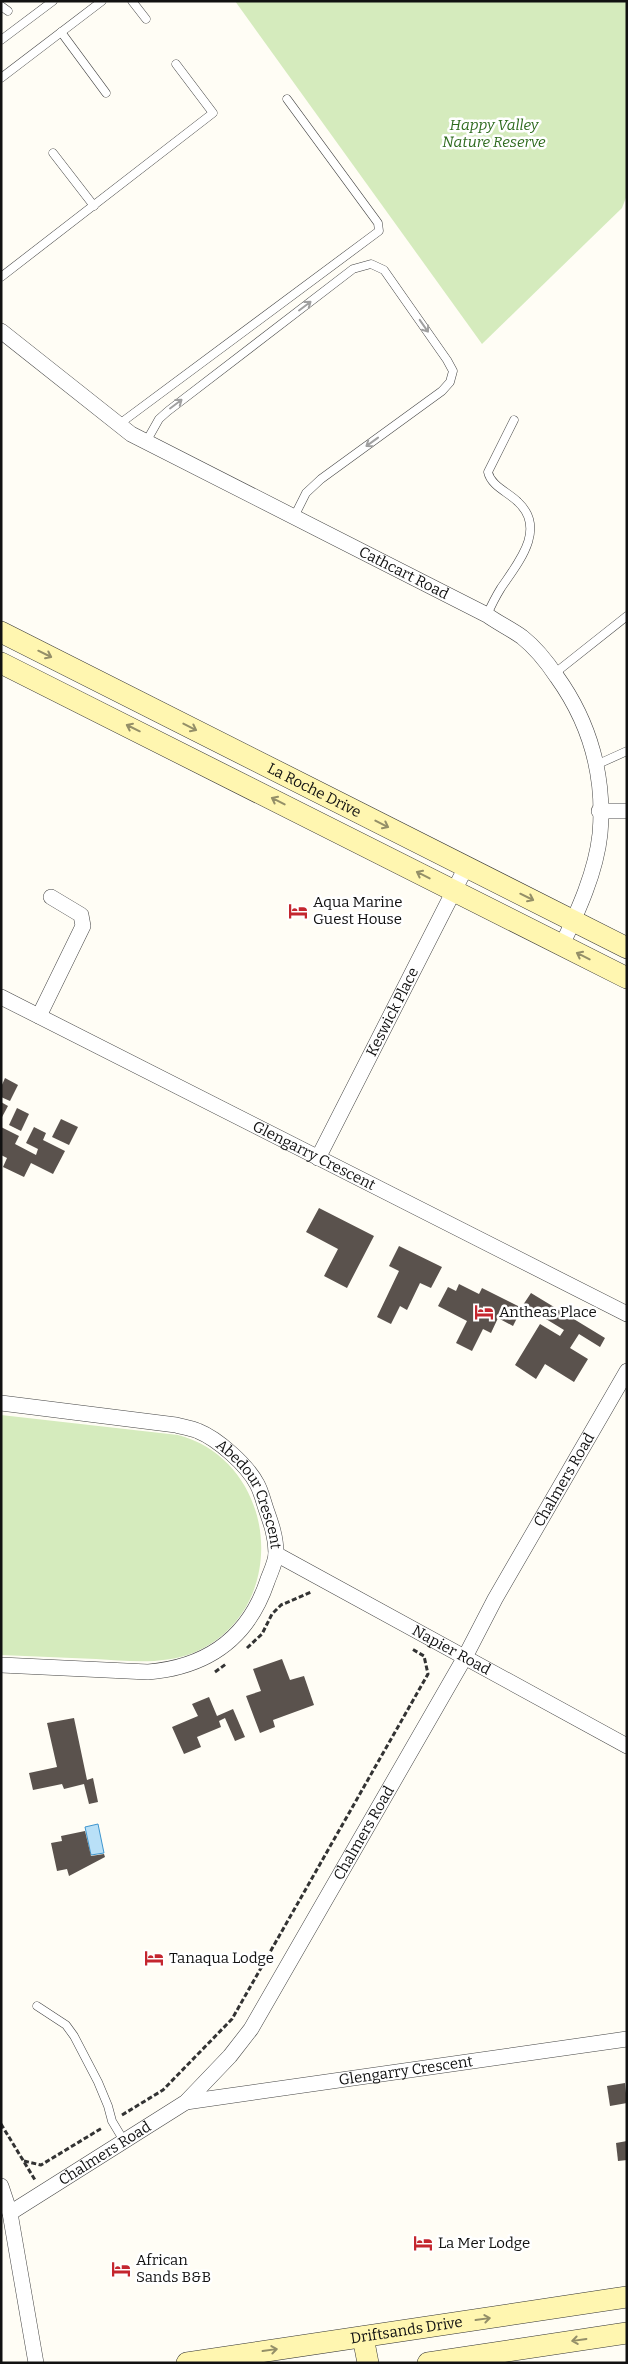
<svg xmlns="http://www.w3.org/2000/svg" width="628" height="2364" viewBox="0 0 628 2364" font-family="Bitter,serif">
<rect width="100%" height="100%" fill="#fffdf5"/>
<g fill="#d5ebbd">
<path d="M 235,1 L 627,1 L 627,195 L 622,208 L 482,344 Z"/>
<path d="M 1,1415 L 178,1435 C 280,1462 292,1612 193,1653 C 162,1665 128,1661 96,1659 C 64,1658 33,1656 1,1655 Z"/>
</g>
<path fill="#b9e0f7" stroke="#3f96cf" d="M 98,1824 L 104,1853 L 91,1855 L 85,1827 Z"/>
<g fill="#5a524d">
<path d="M 5,1078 L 18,1085 L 10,1101 L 1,1097 L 1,1087 Z"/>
<path d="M 1,1102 L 8,1106 L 1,1119 Z"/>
<path d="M 17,1108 L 29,1114 L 21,1131 L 9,1125 Z"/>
<path d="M 61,1119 L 78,1127 L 69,1145 L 52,1137 Z"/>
<path d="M 1,1127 L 19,1136 L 15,1144 L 36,1155 L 38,1149 L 26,1143 L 34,1127 L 46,1133 L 43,1140 L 65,1151 L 53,1174 L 31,1163 L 24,1177 L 3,1167 L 7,1158 L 1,1155 Z"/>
<path d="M 319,1208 L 374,1236 L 347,1288 L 324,1276 L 338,1249 L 306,1232 Z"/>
<path d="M 399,1246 L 442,1267 L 431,1288 L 420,1283 L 407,1310 L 400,1306 L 391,1324 L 377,1317 L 399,1271 L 389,1266 Z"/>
<path d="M 459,1284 L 479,1294 L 482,1288 L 522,1308 L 513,1326 L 498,1318 L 491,1333 L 483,1329 L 472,1351 L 456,1343 L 467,1321 L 438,1306 L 448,1287 L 456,1291 Z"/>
<path d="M 531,1293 L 605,1338 L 600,1347 L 579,1334 L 570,1348 L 588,1359 L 574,1382 L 545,1364 L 536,1379 L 515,1365 L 540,1324 L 560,1336 L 564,1330 L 523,1305 Z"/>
<path d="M 282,1659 L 290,1680 L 304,1676 L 314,1705 L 273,1720 L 275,1727 L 260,1733 L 246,1696 L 261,1691 L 253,1669 Z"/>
<path d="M 209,1697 L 217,1716 L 233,1709 L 245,1737 L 235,1741 L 225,1718 L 219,1721 L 221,1727 L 197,1737 L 201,1747 L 184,1754 L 172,1727 L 198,1716 L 192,1704 Z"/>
<path d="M 74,1718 L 87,1780 L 93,1778 L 98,1802 L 89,1804 L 84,1784 L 64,1789 L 62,1784 L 33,1790 L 29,1773 L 57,1767 L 47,1723 Z"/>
<path d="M 85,1831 L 91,1856 L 104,1854 L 105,1857 L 69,1876 L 67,1869 L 57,1871 L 51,1843 L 62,1841 L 61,1836 Z"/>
<path d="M 625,2083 L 627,2103 L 610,2106 L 607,2086 Z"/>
<path d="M 627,2141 L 627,2160 L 618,2161 L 616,2143 Z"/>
</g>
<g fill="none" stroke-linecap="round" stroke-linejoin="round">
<g stroke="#444" stroke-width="9">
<g id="lane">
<path d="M 132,1 L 146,19"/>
<path d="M 1,6 L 8,11"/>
<path d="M 61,32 L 106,93"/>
<path d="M 1,40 L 53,1"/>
<path d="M 1,78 L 102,1"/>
<path d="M 53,153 L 94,206"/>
<path d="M 1,277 L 213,113 L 176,64"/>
<path d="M 118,425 L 379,231 L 378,223 L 287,99"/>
<path d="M 146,442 L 159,419 L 168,411 L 353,269 L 371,264 L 384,270 L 447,360 L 453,371 L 450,382 L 442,391 L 321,479 L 306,493 L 294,517"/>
<path d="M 487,615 C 491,606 496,596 501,588 C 518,563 547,529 518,502 C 508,492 491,486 488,472 L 514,420"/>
<path d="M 555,673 L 627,616"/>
<path d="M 596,765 L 627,751"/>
<path d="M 37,2006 L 66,2025 L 74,2036 L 98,2082 L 108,2106 L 112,2121 L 124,2141"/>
</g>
</g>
<g stroke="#444" stroke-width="16">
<g id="street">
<path id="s1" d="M 1,331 L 131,434 L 487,615 C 498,623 511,629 522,637 C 536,648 547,662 557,677 C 590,723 605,777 600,834 C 596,872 578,911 562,945"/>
<path d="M 599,811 L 627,811"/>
<path id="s2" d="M 1,997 L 627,1314"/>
<path d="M 39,1016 L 83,926 L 81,915 L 51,897"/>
<path id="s3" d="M 318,1158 L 466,867"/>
<path id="s4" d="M 1,1403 L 176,1425 C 183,1427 191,1428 198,1431 C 218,1439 247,1465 257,1484 C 261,1491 263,1500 266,1509 C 271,1523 276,1537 276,1553 C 276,1562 270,1573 267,1582 C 248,1638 207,1667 148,1672 L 1,1665"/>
<path id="s5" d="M 276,1554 L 627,1746"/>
<path id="s6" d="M 186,2102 L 627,2039"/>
<path d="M 1,2186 L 10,2213 L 36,2363"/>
<path id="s7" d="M 10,2213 L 186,2102 L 230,2056 L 251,2029 L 465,1657 L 495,1599 L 627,1371"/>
</g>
</g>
<g stroke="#333" stroke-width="22">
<g id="secondary">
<path id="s8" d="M 1,632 L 627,948"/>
<path d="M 1,663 L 627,978"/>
<path d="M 363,2337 L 368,2363"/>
<path id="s9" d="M 187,2363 L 627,2297"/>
<path d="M 428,2363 L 627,2333"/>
</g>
</g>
<g stroke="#333" stroke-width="3" stroke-dasharray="5 2.5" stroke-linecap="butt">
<path d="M 247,1648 L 262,1634 L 272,1614 L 281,1605 L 311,1592"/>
<path d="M 215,1672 L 226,1664"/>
<path d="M 122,2115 L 163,2090 L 232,2019 L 428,1674 L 424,1656 L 412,1649"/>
<path d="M 1,2124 L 35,2180"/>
<path d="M 24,2161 L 41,2165 L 102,2128"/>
</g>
<use href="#lane" stroke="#fff" stroke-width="8"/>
<use href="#street" stroke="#fff" stroke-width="15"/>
<use href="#secondary" stroke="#fff6b0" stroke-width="21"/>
</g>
<defs><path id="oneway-shaft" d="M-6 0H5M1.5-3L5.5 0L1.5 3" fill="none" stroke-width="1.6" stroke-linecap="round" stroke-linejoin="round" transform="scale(1.25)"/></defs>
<g stroke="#a0a0a0">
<use href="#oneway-shaft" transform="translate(305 306) rotate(-37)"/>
<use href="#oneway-shaft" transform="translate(424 326) rotate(55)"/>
<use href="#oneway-shaft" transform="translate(176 404) rotate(-37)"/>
<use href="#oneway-shaft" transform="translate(372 442) rotate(144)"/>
</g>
<g stroke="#948f68">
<use href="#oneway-shaft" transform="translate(45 654) rotate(26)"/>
<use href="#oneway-shaft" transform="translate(190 727) rotate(27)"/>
<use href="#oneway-shaft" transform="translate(133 728) rotate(-154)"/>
<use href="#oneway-shaft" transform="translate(278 801) rotate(-153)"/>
<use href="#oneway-shaft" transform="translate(382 824) rotate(27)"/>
<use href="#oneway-shaft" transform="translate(423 875) rotate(-153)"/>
<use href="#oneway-shaft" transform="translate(527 897) rotate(26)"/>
<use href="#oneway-shaft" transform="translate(583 956) rotate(-153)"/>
<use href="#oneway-shaft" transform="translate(483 2319) rotate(-8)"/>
<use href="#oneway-shaft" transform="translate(579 2340) rotate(172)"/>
<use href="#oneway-shaft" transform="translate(270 2350) rotate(-8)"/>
</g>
<defs>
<g id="hotel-bare" transform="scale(1.5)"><path d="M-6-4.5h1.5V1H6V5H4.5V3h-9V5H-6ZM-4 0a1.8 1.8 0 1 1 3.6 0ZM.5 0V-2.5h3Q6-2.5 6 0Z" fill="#c4262e" stroke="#fff" stroke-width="2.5" paint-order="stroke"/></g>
</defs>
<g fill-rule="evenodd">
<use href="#hotel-bare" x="298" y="911"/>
<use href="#hotel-bare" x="484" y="1312"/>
<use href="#hotel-bare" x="154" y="1958"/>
<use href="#hotel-bare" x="423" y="2243"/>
<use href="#hotel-bare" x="121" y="2269"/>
</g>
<g text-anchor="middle" stroke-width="5" stroke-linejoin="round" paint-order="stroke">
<g font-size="15" font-style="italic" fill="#2f6b1f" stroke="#fff">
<text x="494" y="130">Happy Valley<tspan x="494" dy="17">Nature Reserve</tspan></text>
</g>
<g font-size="15" fill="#111" stroke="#fff">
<text dy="5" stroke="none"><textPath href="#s1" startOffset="472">Cathcart Road</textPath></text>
<text dy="5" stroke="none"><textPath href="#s8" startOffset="351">La Roche Drive</textPath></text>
<text dy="5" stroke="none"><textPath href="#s3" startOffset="164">Keswick Place</textPath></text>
<text dy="5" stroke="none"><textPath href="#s2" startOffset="351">Glengarry Crescent</textPath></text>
<text dy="5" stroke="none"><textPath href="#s7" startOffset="938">Chalmers Road</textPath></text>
<text dy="5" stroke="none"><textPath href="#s4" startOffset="285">Abedour Crescent</textPath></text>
<text dy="5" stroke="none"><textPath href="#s5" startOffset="200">Napier Road</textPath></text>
<text dy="5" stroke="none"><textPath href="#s7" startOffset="532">Chalmers Road</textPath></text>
<text dy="5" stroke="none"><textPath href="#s6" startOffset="222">Glengarry Crescent</textPath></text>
<text dy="5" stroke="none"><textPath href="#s7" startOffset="112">Chalmers Road</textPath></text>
<text dy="5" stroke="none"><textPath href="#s9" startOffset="222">Driftsands Drive</textPath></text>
</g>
<g font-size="15" fill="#111" stroke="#fff" text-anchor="start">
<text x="313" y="907">Aqua Marine<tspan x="313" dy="17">Guest House</tspan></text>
<text x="499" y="1317">Antheas Place</text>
<text x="169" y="1963">Tanaqua Lodge</text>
<text x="438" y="2248">La Mer Lodge</text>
<text x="136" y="2265">African<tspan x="136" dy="17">Sands B&amp;B</tspan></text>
</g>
</g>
<rect width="628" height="2364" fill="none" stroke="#111111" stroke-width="5"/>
</svg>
